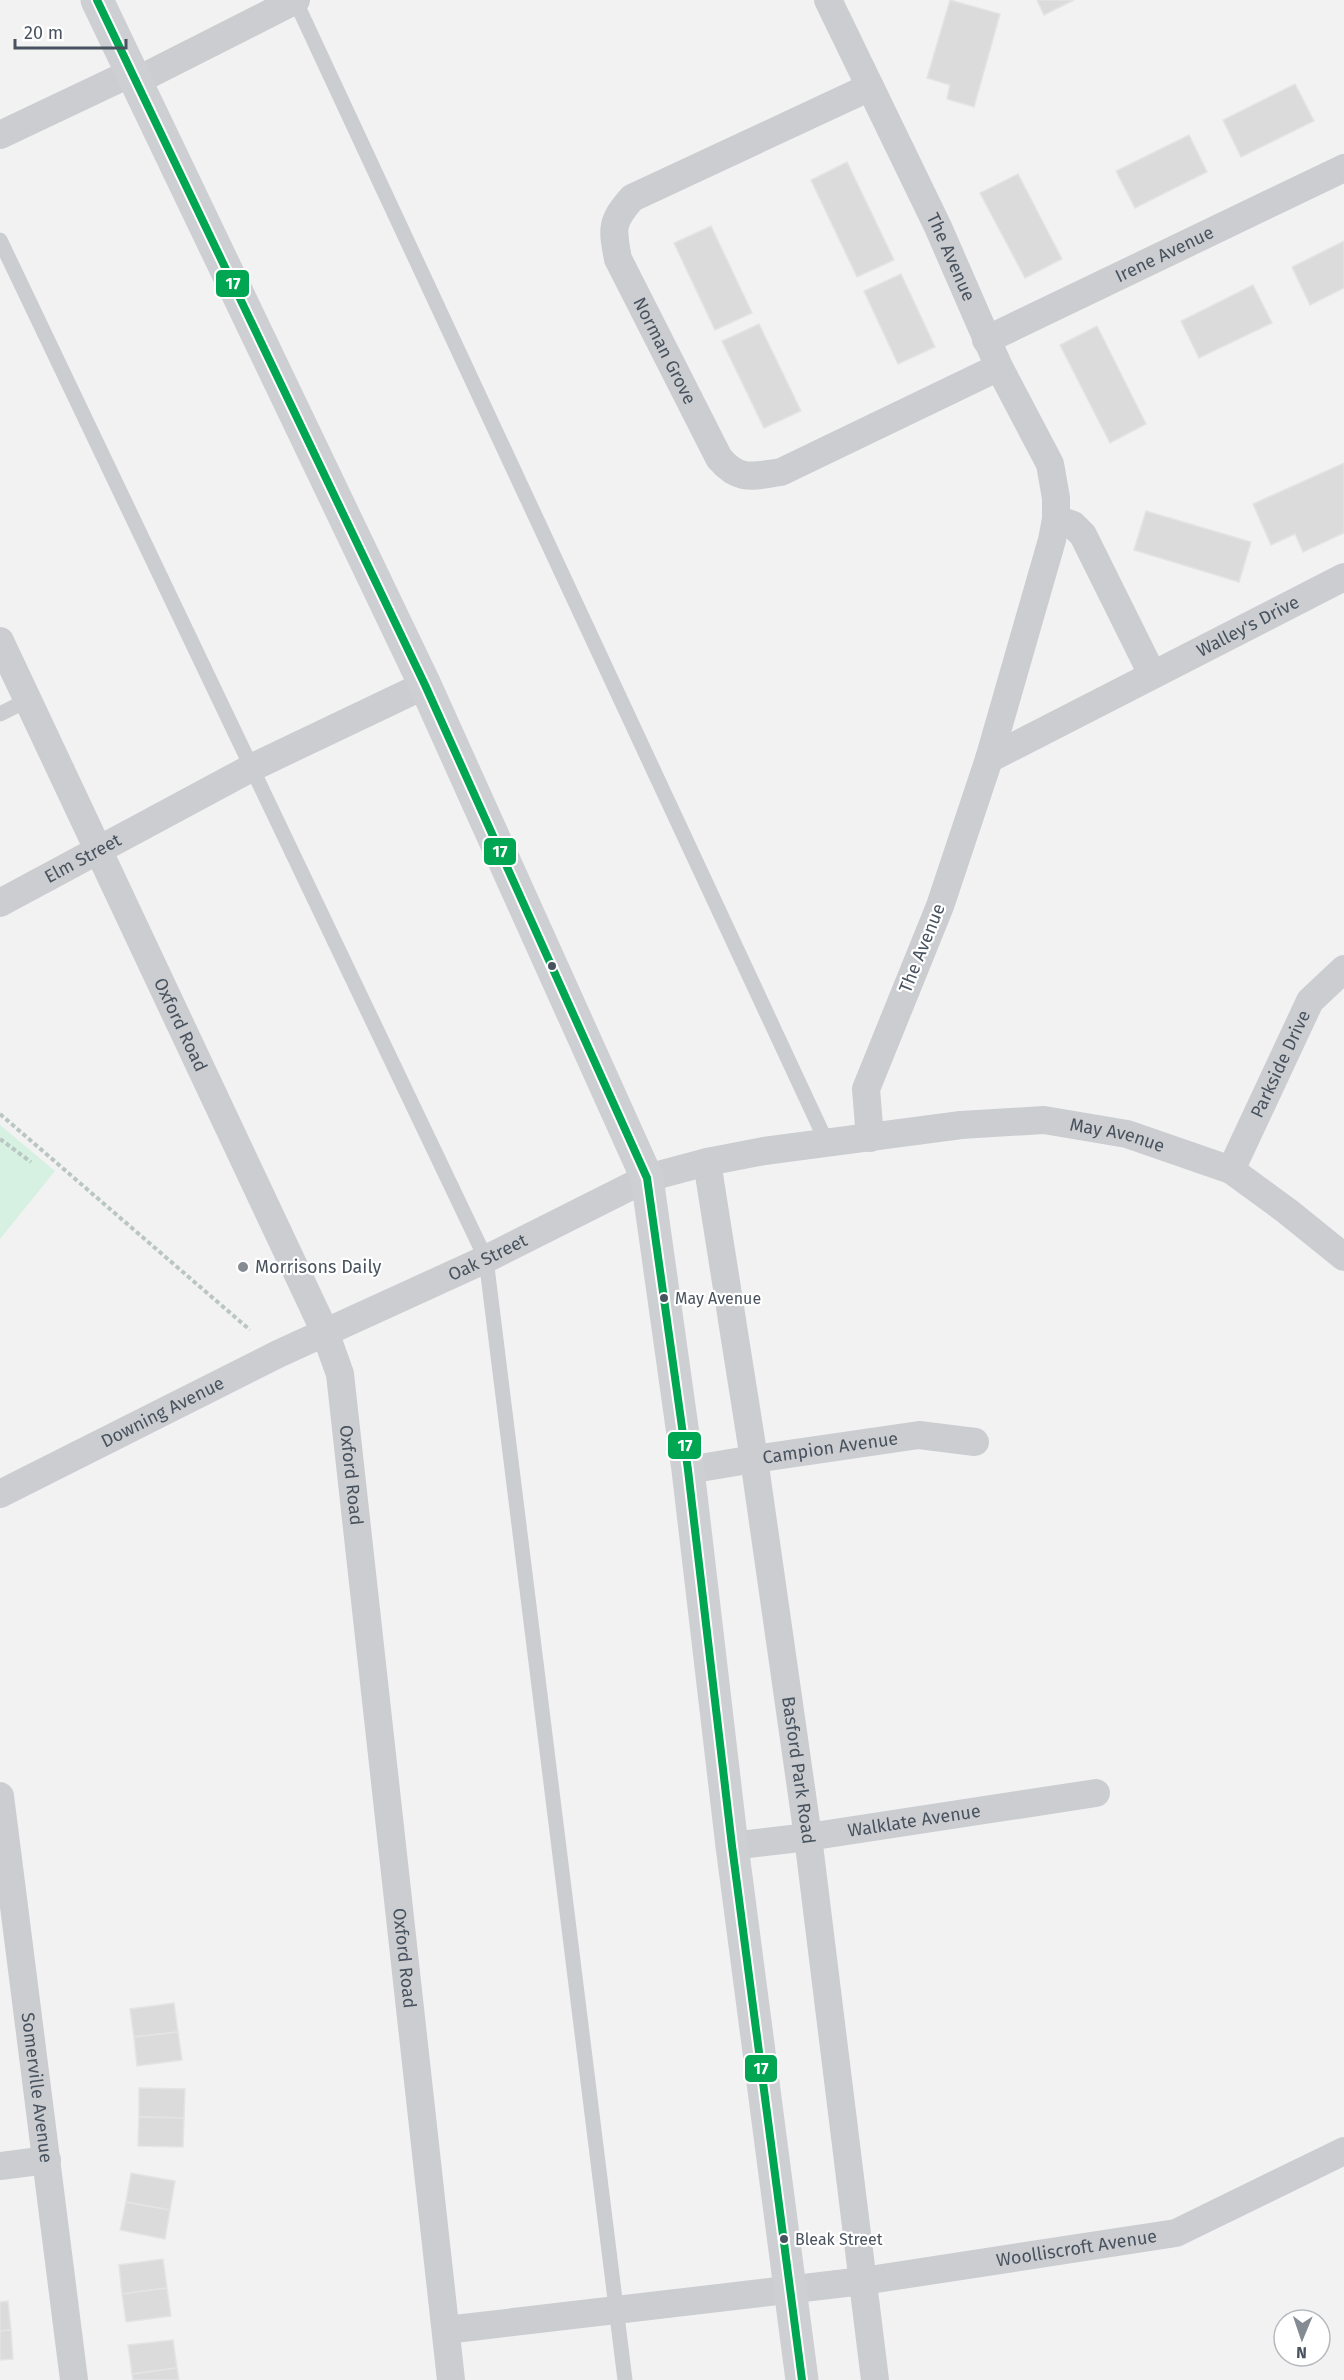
<svg xmlns="http://www.w3.org/2000/svg" width="1344" height="2380" viewBox="0 0 1344 2380" font-family="'Fira Sans',sans-serif">
<rect width="100%" height="100%" fill="#f2f2f2"/>
<path fill="#d6f1e2" d="M 0,1125 L 55,1171 L 0,1239 Z"/>
<g fill="#dbdbdc" stroke="#e3e4e5" stroke-width="1.5">
<path d="M 950,0 L 1000,14 L 974,107 L 947,99 L 950,85 L 927,78 Z"/>
<path d="M 1037,0 L 1074,0 L 1044,15 Z"/>
<path d="M 1295,84 L 1314,121 L 1241,157 L 1223,120 Z"/>
<path d="M 1189,135 L 1207,172 L 1135,208 L 1116,171 Z"/>
<path d="M 847,162 L 894,260 L 857,277 L 811,180 Z"/>
<path d="M 1018,174 L 1062,259 L 1025,278 L 980,193 Z"/>
<path d="M 711,226 L 752,313 L 715,330 L 674,243 Z"/>
<path d="M 1344,241 L 1344,288 L 1310,305 L 1292,267 Z"/>
<path d="M 901,274 L 935,347 L 898,364 L 864,291 Z"/>
<path d="M 1253,285 L 1272,323 L 1199,358 L 1181,321 Z"/>
<path d="M 759,324 L 801,411 L 764,428 L 722,341 Z"/>
<path d="M 1097,326 L 1146,424 L 1110,443 L 1060,345 Z"/>
<path d="M 1344,463 L 1344,533 L 1303,552 L 1295,534 L 1271,545 L 1253,504 Z"/>
<path d="M 1146,511 L 1251,542 L 1239,582 L 1134,550 Z"/>
<path d="M 174,2003 L 178,2032 L 134,2037 L 130,2009 Z"/>
<path d="M 178,2032 L 182,2060 L 137,2066 L 134,2037 Z"/>
<path d="M 139,2088 L 185,2089 L 184,2118 L 139,2117 Z"/>
<path d="M 139,2117 L 184,2118 L 183,2147 L 138,2146 Z"/>
<path d="M 131,2173 L 175,2181 L 170,2210 L 126,2202 Z"/>
<path d="M 126,2202 L 170,2210 L 165,2239 L 120,2230 Z"/>
<path d="M 163,2259 L 167,2288 L 122,2294 L 119,2265 Z"/>
<path d="M 167,2288 L 171,2316 L 126,2322 L 122,2294 Z"/>
<path d="M 8,2301 L 11,2330 L 0,2331 L 0,2302 Z"/>
<path d="M 11,2330 L 13,2359 L 0,2360 L 0,2331 Z"/>
<path d="M 173,2340 L 177,2368 L 132,2374 L 128,2345 Z"/>
<path d="M 177,2368 L 179,2380 L 133,2380 L 132,2374 Z"/>
</g>
<g fill="none" stroke-linecap="round" stroke-linejoin="round">
<g stroke="#b9c6c2" stroke-width="4" stroke-dasharray="4.5 3" stroke-linecap="butt">
<path d="M 0,1114 L 250,1330"/>
<path d="M 0,1139 L 31,1162"/>
</g>
<g stroke="#cbcdd0" stroke-width="15">
<path d="M 295,0 L 827,1143"/>
<path d="M 0,240 L 486,1259 L 625,2380"/>
<path d="M 0,714 L 28,700"/>
</g>
<g stroke="#cbcdd0" stroke-width="28">
<path id="s1" d="M 828,0 L 938,227 L 999,367 L 1050,464 L 1056,498 L 1056,519 L 1052,540 L 989,759 L 940,906 L 866,1089 L 870,1138"/>
<path d="M 136,81 L 296,0"/>
<path id="s2" d="M 870,87 L 632,198 C 611,222 612,228 618,259 L 719,458 C 739,482 753,476 781,472 L 999,367"/>
<path d="M 0,135 L 133,72"/>
<path id="s3" d="M 986,340 L 1344,168"/>
<path d="M 1056,519 L 1073,525 L 1083,535 L 1152,674"/>
<path id="s4" d="M 0,641 L 325,1332 L 340,1374 L 451,2380"/>
<path id="s5" d="M 989,759 L 1344,577"/>
<path id="s6" d="M 0,903 L 251,768 L 425,685"/>
<path id="s7" d="M 707,1162 L 754,1459 L 808,1837 L 875,2380"/>
<path id="s8" d="M 1231,1170 L 1310,1001 L 1344,969"/>
<path id="s9" d="M 688,1470 L 754,1459 L 919,1435 L 975,1442"/>
<path id="s10" d="M 0,1494 L 278,1354 L 486,1259 L 647,1178 L 707,1162 L 764,1151 L 961,1125 L 1044,1120 L 1127,1134 L 1231,1170 L 1287,1211 L 1344,1257"/>
<path id="s11" d="M 0,1796 L 74,2380"/>
<path id="s12" d="M 732,1846 L 808,1837 L 1096,1793"/>
<path d="M 0,2166 L 47,2160"/>
<path id="s13" d="M 446,2330 L 863,2281 L 1176,2233 L 1344,2151"/>
</g>
<path stroke="#cdcfd2" stroke-width="33" d="M 97,0 L 425,685 L 647,1178 L 688,1470 L 732,1846 L 802,2380"/>
<g stroke="#fff" stroke-width="12">
<path id="bus-1" d="M 97,0 L 425,685 L 647,1178 L 688,1470 L 732,1846 L 802,2380"/>
</g>
<use href="#bus-1" stroke="#00a651" stroke-width="8"/>
</g>
<g fill="#48535f" stroke="#fff" stroke-width="2">
<circle cx="552" cy="966" r="5"/>
<circle cx="664" cy="1298" r="5"/>
<circle cx="784" cy="2239" r="5"/>
</g>
<circle fill="#848b92" stroke="#fff" stroke-width="2" cx="243" cy="1267" r="6"/>
<g text-anchor="middle" stroke-width="4.5" stroke-linejoin="round" paint-order="stroke">
<g font-size="16" fill="#48535f" stroke="#fff" text-anchor="start">
<text x="675" y="1304">May Avenue</text>
<text x="795" y="2245">Bleak Street</text>
</g>
<g font-size="18" fill="#48535f" stroke="#fff">
<text dy="6" stroke="none"><textPath href="#s3" startOffset="198">Irene Avenue</textPath></text>
<text dy="6" stroke="none"><textPath href="#s1" startOffset="285">The Avenue</textPath></text>
<text dy="6" stroke="none"><textPath href="#s2" startOffset="432">Norman Grove</textPath></text>
<text dy="6" stroke="none"><textPath href="#s5" startOffset="291">Walley's Drive</textPath></text>
<text dy="6" stroke="none"><textPath href="#s6" startOffset="94">Elm Street</textPath></text>
<text transform="translate(922 948) rotate(-68)" y="6">The Avenue</text>
<text dy="6" stroke="none"><textPath href="#s4" startOffset="424">Oxford Road</textPath></text>
<text dy="6" stroke="none"><textPath href="#s8" startOffset="117">Parkside Drive</textPath></text>
<text dy="6" stroke="none"><textPath href="#s10" startOffset="1197">May Avenue</textPath></text>
<text dy="6" stroke="none"><textPath href="#s10" startOffset="542">Oak Street</textPath></text>
<text dy="6" stroke="none"><textPath href="#s10" startOffset="182">Downing Avenue</textPath></text>
<text dy="6" stroke="none"><textPath href="#s9" startOffset="144">Campion Avenue</textPath></text>
<text dy="6" stroke="none"><textPath href="#s4" startOffset="910">Oxford Road</textPath></text>
<text dy="6" stroke="none"><textPath href="#s7" startOffset="615">Basford Park Road</textPath></text>
<text dy="6" stroke="none"><textPath href="#s12" startOffset="184">Walklate Avenue</textPath></text>
<text dy="6" stroke="none"><textPath href="#s4" startOffset="1396">Oxford Road</textPath></text>
<text dy="6" stroke="none"><textPath href="#s11" startOffset="294">Somerville Avenue</textPath></text>
<text dy="6" stroke="none"><textPath href="#s13" startOffset="636">Woolliscroft Avenue</textPath></text>
</g>
<g font-size="18" fill="#48535f" stroke="#fff" text-anchor="start">
<text x="255" y="1273">Morrisons Daily</text>
</g>
</g>
<g stroke="#fff" stroke-width="2">
<rect x="215" y="269" width="35" height="29" rx="6" fill="#00a651"/>
<rect x="483" y="837" width="34" height="29" rx="6" fill="#00a651"/>
<rect x="667" y="1431" width="35" height="29" rx="6" fill="#00a651"/>
<rect x="744" y="2054" width="34" height="29" rx="6" fill="#00a651"/>
</g>
<g font-size="16" text-anchor="middle" font-weight="bold" fill="#fff">
<text x="233" y="289">17</text>
<text x="500" y="857">17</text>
<text x="685" y="1451">17</text>
<text x="761" y="2074">17</text>
</g>
<g transform="translate(1302 2338) rotate(182)"><circle r="28" fill="#ffffff" stroke="#b6babf" stroke-width="1.5"/>
<path d="M0-4.5L10 22L0 15L-10 22Z" fill="#848b92"/>
<text y="-9" font-size="16" font-weight="bold" text-anchor="middle" fill="#48535f">N</text>
</g>
<path d="M15 39v9h111v-9" fill="none" stroke="#48535f" stroke-width="3"/>
<text x="24" y="39" font-size="18" fill="#48535f" stroke="#ffffff" stroke-width="4.5" paint-order="stroke">20 m</text>
</svg>
